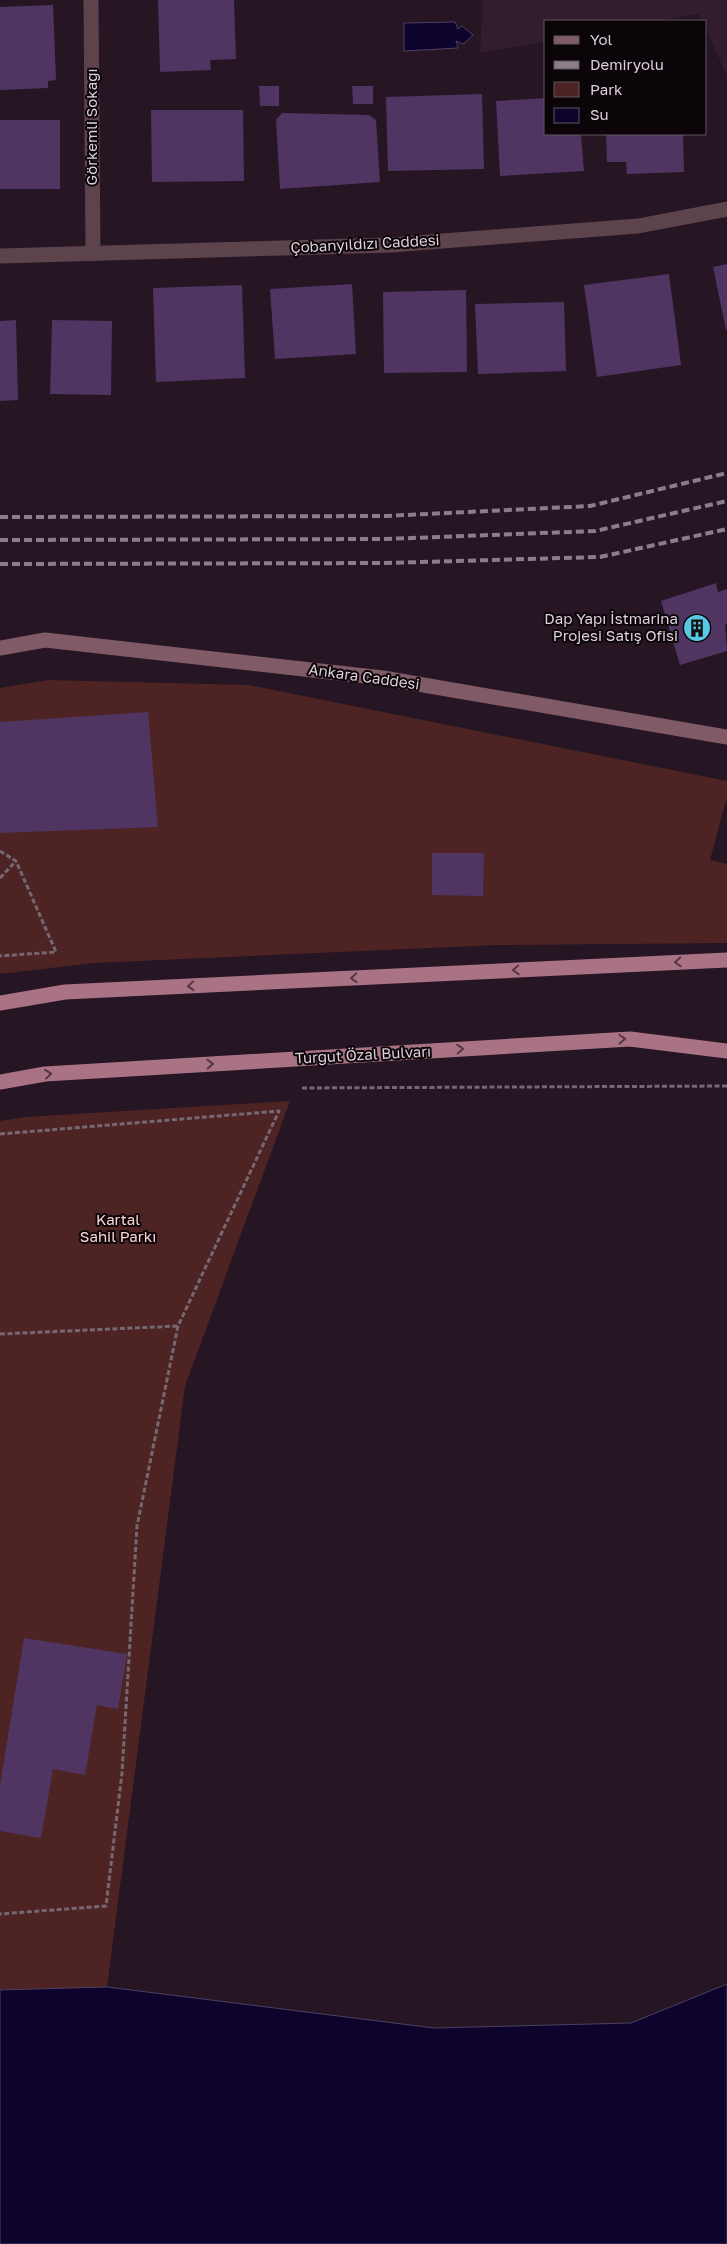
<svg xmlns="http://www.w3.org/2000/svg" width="727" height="2244" viewBox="0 0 727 2244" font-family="'Golos Text',sans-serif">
<rect width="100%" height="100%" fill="#261523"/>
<path fill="#321d2e" d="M 483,0 L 727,0 L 727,76 L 706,29 L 706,21 L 702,21 L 699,14 L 658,21 L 546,21 L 546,41 L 480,53 Z"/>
<g fill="#4d2323">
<path d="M 49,680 L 249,685 L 727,781 L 727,797 L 710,860 L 727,864 L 727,943 L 497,945 L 93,963 L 0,974 L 0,688 Z"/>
<path d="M 290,1101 L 185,1386 L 107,1987 L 0,1990 L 0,1121 L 25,1117 Z"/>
</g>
<g fill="#0e032d" stroke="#4c4161">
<path d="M 455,22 L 458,29 L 462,26 L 473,35 L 463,44 L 456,41 L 458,48 L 404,51 L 404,23 Z"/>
<path d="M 727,1984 L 727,2244 L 0,2244 L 0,1990 L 107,1987 L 434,2028 L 631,2023 Z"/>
</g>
<g fill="#503562">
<path d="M 158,0 L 234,0 L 236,59 L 210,60 L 211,70 L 160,72 Z"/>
<path d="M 53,5 L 56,80 L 48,81 L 48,88 L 0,90 L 0,7 Z"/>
<path d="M 259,86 L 279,86 L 279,106 L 260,106 Z"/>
<path d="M 352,86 L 373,86 L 373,104 L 353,104 Z"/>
<path d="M 482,94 L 484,169 L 388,171 L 386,97 Z"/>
<path d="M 546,98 L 546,134 L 581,134 L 584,171 L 500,176 L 496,101 Z"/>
<path d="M 151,110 L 243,110 L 244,181 L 152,182 Z"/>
<path d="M 282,113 L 369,115 L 376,120 L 380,182 L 280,189 L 276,120 Z"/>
<rect x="0" y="120" width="60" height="69"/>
<path d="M 606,134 L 683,134 L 684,172 L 627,174 L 626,162 L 607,162 Z"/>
<path d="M 727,264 L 727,330 L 726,330 L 713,267 Z"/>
<path d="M 669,274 L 681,365 L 597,377 L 584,285 Z"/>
<path d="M 352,284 L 356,354 L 275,359 L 270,289 Z"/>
<path d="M 242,285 L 245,378 L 156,382 L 153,288 Z"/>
<path d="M 466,290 L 467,372 L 384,373 L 383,292 Z"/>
<path d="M 564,302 L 566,371 L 478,374 L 475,304 Z"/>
<path d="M 16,320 L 18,400 L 0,401 L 0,321 Z"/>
<path d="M 52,320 L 112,321 L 111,395 L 50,394 Z"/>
<path d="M 716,583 L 718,592 L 727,589 L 727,624 L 725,624 L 727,651 L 680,665 L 661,601 Z"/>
<path d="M 148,712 L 158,827 L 0,833 L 0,722 Z"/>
<path d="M 432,853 L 484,853 L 483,896 L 432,895 Z"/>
<path d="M 24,1638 L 127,1654 L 118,1709 L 97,1705 L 85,1775 L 53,1769 L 41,1838 L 0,1831 L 0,1785 Z"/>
</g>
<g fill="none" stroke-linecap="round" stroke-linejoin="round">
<g stroke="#766873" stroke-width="3" stroke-dasharray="5 2.5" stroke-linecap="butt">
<path d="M 0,851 L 16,861 L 56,952 L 0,956"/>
<path d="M 0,878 L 16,861"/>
<path d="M 302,1088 L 727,1086"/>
<path d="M 0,1134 L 279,1111 L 178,1326 L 137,1526 L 122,1773 L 106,1906 L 0,1914"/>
<path d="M 0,1334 L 178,1326"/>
</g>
<g stroke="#5d444c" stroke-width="15">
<path d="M 91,0 L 93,254"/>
<path d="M 0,256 L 391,245 L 638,226 L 727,209"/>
</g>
<path stroke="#815a67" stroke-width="15" d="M 0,648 L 45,640 L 383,678 L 727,737"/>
<g stroke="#aa7285" stroke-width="15">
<path d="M 0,1003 L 65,992 L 727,960"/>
<path d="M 0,1082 L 45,1074 L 630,1039 L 727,1051"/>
</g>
<g stroke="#8c7e89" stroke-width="4" stroke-dasharray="8 4" stroke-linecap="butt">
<path d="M 0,517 L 386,516 L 590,506 L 727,473"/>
<path d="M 0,540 L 386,539 L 595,531 L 727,501"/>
<path d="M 0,564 L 385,563 L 600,557 L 727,529"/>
</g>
</g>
<defs><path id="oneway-chevron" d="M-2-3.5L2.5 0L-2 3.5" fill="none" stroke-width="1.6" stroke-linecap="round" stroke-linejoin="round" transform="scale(1.25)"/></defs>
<g stroke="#533641">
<use href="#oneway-chevron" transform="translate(678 962) rotate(177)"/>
<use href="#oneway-chevron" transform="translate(516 970) rotate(177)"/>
<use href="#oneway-chevron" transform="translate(354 978) rotate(177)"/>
<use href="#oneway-chevron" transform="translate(191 986) rotate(177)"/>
<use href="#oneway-chevron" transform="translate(622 1039) rotate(-3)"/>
<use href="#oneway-chevron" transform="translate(460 1049) rotate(-3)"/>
<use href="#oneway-chevron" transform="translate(210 1064) rotate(-3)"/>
<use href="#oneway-chevron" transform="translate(48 1074) rotate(-6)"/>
</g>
<defs>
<g id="building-disc" transform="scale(1.4375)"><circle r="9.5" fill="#58c9e3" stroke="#0b0509"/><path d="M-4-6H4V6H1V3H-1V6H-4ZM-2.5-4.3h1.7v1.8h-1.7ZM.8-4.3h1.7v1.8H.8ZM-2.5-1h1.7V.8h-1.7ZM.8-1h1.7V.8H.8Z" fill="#111"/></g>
</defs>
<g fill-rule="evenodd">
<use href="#building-disc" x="697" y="628"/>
</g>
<g text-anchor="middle" stroke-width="4" stroke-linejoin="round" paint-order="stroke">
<g font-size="15" fill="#ddd1da" stroke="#0b0509">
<text transform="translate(92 127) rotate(-90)" y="5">Görkemli Sokağı</text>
<text transform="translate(365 244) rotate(-3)" y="5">Çobanyıldızı Caddesi</text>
<text transform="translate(364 677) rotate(8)" y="5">Ankara Caddesi</text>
<text transform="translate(363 1055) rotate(-3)" y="5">Turgut Özal Bulvarı</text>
</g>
<g font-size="15" fill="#ddd1da" stroke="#0b0509" text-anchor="end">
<text x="678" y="624">Dap Yapı İstmarina<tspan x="678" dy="17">Projesi Satış Ofisi</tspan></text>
</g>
<g font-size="15" fill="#fcd5d3" stroke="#0b0509">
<text x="118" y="1225">Kartal<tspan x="118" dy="17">Sahil Parkı</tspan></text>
</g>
</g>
<rect x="544" y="20" width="162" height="115" fill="#0b0509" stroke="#5f575d"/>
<rect x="554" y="36" width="25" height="8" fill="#815a67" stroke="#5f575d"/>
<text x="590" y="45" font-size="15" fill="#ddd1da">Yol</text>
<rect x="554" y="61" width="25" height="8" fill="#8c7e89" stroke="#5f575d"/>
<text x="590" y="70" font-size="15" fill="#ddd1da">Demiryolu</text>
<rect x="554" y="82" width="25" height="15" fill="#4d2323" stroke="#5f575d"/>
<text x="590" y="95" font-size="15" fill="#ddd1da">Park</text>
<rect x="554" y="108" width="25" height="15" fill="#0e032d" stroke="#5f575d"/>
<text x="590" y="120" font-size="15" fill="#ddd1da">Su</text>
</svg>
